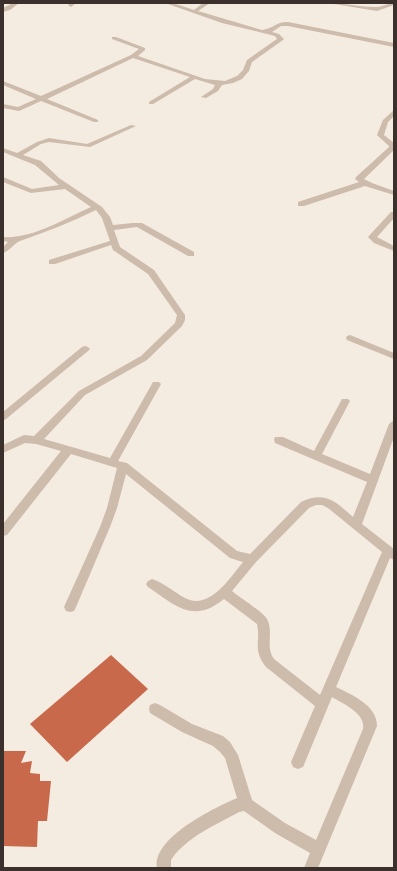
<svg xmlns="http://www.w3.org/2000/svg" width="397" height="871" viewBox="0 0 397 871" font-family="Signika,sans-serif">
<rect width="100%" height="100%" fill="#f4ebe1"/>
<g fill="#c8694b">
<path d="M 111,655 L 148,689 L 67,762 L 30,724 Z"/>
<path d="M 3,751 L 26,751 L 21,763 L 32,761 L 30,773 L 40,774 L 40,781 L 51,781 L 47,821 L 38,821 L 37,847 L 3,846 Z"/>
</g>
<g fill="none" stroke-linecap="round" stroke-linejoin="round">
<g fill="#cdbbac" fill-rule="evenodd">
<path d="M 13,3 L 19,3 L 10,10 L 3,12 L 3,8 Z"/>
<path d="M 70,3 L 76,3 L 71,7 L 68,5 Z"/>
<path d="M 165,3 L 173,3 L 194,10 L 203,3 L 210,3 L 198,11 L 262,30 C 273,29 275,22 288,22 L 394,43 L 394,47 L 288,26 L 281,26 L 272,32 L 279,34 L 284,39 L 283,40 L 252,62 L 249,71 L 242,79 L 233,83 L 222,85 L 218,91 L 206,98 L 201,97 L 213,89 L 215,85 L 195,79 L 153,104 L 149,104 L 149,102 L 190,77 L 133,58 L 47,99 L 98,120 L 98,122 L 94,122 L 41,101 L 19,111 L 3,108 L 3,104 L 18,107 L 36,99 L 3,85 L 3,81 L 41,96 L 131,55 L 139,49 L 112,39 L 112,37 L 116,37 L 145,48 L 145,50 L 138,56 L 205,79 L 225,81 L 237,76 L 243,70 L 247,60 L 277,39 L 275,36 L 222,23 Z"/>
<path d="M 328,3 C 344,3 360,7 376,7 C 382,7 388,3 394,3 L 394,5 L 377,11 Z"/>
<path d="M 394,110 L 394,116 L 388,122 L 384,135 L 394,143 L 394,150 L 364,179 L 372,183 L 394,191 L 394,195 L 365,186 L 304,206 L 298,206 L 298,202 L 359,182 L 355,179 L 356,177 L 389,147 L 389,146 L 377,135 L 383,120 Z"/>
<path d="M 131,125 L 136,126 L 90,147 L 49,142 L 41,144 L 23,155 L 41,161 L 59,178 L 102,207 L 110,217 L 113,225 L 133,223 L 142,223 L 194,252 L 194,256 L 188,256 L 137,227 L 114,230 L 120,247 L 154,270 L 185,315 L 185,320 L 182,326 L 147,360 L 85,395 L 44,439 L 110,458 L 153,382 L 159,382 L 161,384 L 118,461 L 127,463 L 237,551 L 250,554 L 301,502 C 325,491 335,501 353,517 L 367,482 L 275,443 L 274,440 L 275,437 L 283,437 L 314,451 L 342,399 L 348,399 L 350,401 L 322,454 L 370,474 L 389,424 L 394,420 L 394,437 L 362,524 L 394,549 L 394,560 L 390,558 L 336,687 C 352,695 377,705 377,726 L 318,868 L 304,868 L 310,853 L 275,833 L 244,811 L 239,812 C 216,825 186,837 171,860 L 171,868 L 157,868 C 152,838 214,808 237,798 L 225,758 L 220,752 L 213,746 L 182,732 L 150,713 L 149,709 L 150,705 L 155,703 L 160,705 L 192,724 L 223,736 L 230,742 L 238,755 L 252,800 L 285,823 L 316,840 L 363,729 C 366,713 343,704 332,697 L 303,767 L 298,769 L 293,767 L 291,762 L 315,706 L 266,667 C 252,649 261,642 257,624 L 224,599 C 193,624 176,606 148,587 L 146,584 L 148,581 L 152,579 C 164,583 174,592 185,598 C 209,611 230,578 243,562 L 230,558 L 126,474 L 117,508 L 110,527 L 76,607 L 74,611 L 70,612 L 66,611 L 64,607 L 100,527 L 107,508 L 117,468 L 71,454 L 7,535 L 3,536 L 3,524 L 61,451 L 36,444 L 25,443 L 3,453 L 3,445 L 24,435 L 34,436 L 79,391 L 141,356 L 175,323 L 177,315 L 148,274 L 113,250 L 111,245 L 55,264 L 49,264 L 49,260 L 110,241 L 102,218 L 96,210 C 71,222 46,232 20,241 C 14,243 10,251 3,253 L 3,247 L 8,242 L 3,241 L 3,237 C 33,239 64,219 91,207 L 65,189 L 31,193 L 3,182 L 3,177 L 32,189 L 59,185 L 35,165 L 3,152 L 3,148 L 17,153 L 37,142 L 49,138 L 87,144 ZM 316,505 L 322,505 L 328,508 L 382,552 L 320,695 L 274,659 C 265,647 274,632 267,619 C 263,612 239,597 232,591 L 256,562 L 309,508 Z"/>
<path d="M 391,212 L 394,212 L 394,218 L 377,237 L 394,246 L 394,251 L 374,243 L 368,237 Z"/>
<path d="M 350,335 L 394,353 L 394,359 L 347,340 L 346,338 L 347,336 Z"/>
<path d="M 85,346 L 88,347 L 90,349 L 88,351 L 6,419 L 3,421 L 3,412 L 82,347 Z"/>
</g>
</g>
<rect width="397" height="871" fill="none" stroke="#3b302b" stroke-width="8"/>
</svg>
